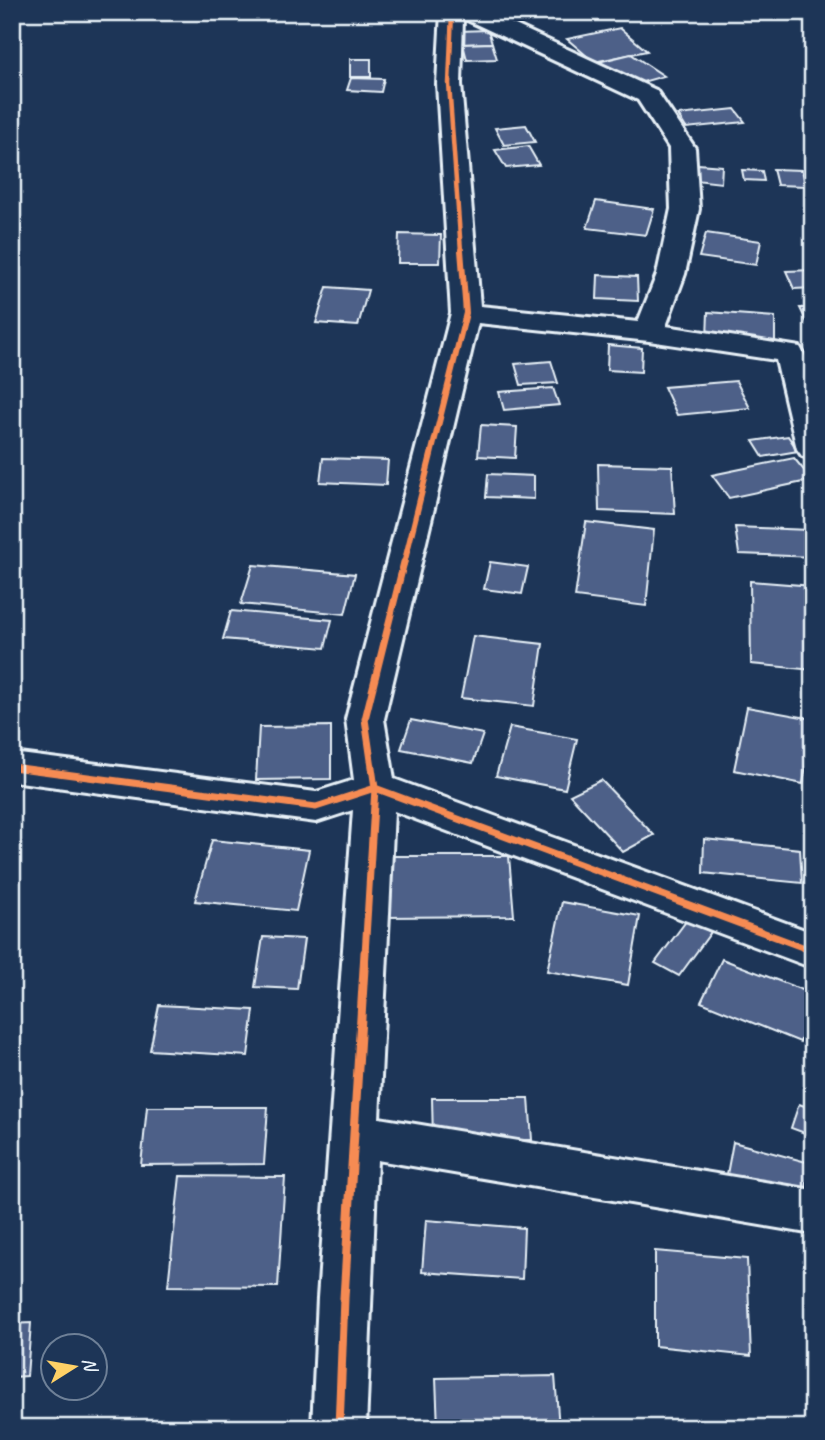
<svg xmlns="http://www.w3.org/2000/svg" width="825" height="1440" viewBox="0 0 825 1440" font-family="Caveat,sans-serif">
<rect width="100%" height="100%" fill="#1d3557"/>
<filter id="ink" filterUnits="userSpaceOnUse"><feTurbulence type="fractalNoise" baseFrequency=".0143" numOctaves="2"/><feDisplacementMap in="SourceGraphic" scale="14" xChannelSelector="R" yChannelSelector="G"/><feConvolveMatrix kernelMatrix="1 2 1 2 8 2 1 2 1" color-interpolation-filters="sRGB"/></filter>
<g filter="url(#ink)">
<g fill="#4e6188" stroke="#e8f1f8" stroke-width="2">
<path d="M 620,28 L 647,51 L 594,62 L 567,39 Z"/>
<path d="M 488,30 L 492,43 L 463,44 L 459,31 Z"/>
<path d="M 492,43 L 497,59 L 467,60 L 463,44 Z"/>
<path d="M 631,54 L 664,76 L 632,85 L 598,62 Z"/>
<rect x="350" y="59" width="21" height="18"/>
<path d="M 351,78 L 384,79 L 381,92 L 347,90 Z"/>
<path d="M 735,109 L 745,122 L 686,128 L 678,115 Z"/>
<path d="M 526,125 L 535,142 L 504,145 L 495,128 Z"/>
<path d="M 528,146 L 539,165 L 506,168 L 495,150 Z"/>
<path d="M 698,164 L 722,166 L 721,183 L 695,180 Z"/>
<path d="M 773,169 L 802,170 L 806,186 L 777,185 Z"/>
<path d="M 742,170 L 762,171 L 764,181 L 744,180 Z"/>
<path d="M 596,201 L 654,209 L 646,235 L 587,228 Z"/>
<path d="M 706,233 L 761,241 L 756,265 L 699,257 Z"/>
<path d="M 399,234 L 441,235 L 440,263 L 398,263 Z"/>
<path d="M 813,270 L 813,288 L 794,289 L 786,271 Z"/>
<path d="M 598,275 L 637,277 L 638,301 L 597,299 Z"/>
<path d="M 327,287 L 368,290 L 358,326 L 316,323 Z"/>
<path d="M 800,308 L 813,308 L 813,333 L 812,333 Z"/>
<path d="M 708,312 L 775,317 L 775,343 L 707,338 Z"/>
<path d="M 608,345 L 642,348 L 641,372 L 607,370 Z"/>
<path d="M 551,361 L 558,383 L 521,385 L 515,364 Z"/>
<path d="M 736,381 L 750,408 L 677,415 L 664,387 Z"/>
<path d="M 553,388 L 559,405 L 504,410 L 499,392 Z"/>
<path d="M 481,425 L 517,427 L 515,458 L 478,456 Z"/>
<path d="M 788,436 L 798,451 L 763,457 L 753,441 Z"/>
<path d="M 323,458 L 388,460 L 386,485 L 320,482 Z"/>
<path d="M 794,458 L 812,480 L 729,498 L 712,475 Z"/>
<path d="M 598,464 L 672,466 L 675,514 L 599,511 Z"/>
<path d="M 488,474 L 534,476 L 534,499 L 486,497 Z"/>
<path d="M 586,522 L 654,530 L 646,606 L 575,597 Z"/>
<path d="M 735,527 L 809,530 L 813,557 L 739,554 Z"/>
<path d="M 490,562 L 528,567 L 522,594 L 484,589 Z"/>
<path d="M 253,565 L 355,574 L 345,614 L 241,604 Z"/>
<path d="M 750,581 L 813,586 L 813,670 L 751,664 Z"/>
<path d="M 231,611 L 332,620 L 325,648 L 223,639 Z"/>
<path d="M 473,636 L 543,644 L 534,706 L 461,698 Z"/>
<path d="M 747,707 L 813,719 L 803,784 L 734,770 Z"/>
<path d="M 411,720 L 483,734 L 473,763 L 401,749 Z"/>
<path d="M 331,726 L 331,779 L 256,780 L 259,727 Z"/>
<path d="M 510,727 L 577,739 L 565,789 L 496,776 Z"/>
<path d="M 601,780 L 654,835 L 623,852 L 570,795 Z"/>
<path d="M 704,839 L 800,849 L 802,883 L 703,873 Z"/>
<path d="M 212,840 L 309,850 L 296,911 L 195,901 Z"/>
<path d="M 385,856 L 509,856 L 514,916 L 385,917 Z"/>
<path d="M 562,902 L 640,916 L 628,985 L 547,971 Z"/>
<path d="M 687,920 L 711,932 L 679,976 L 655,963 Z"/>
<path d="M 263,937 L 304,939 L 297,989 L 255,987 Z"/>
<path d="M 722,959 L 813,994 L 813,1012 L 800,1042 L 701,1002 Z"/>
<path d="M 159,1005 L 254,1010 L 248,1056 L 150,1050 Z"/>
<path d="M 432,1098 L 529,1098 L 532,1140 L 433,1140 Z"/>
<path d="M 799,1104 L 813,1109 L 813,1136 L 791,1128 Z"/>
<path d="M 147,1107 L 268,1107 L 264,1164 L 141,1165 Z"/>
<path d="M 733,1142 L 810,1163 L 802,1216 L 723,1196 Z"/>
<path d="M 180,1176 L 285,1177 L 278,1287 L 168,1286 Z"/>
<path d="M 426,1220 L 524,1228 L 522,1279 L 422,1272 Z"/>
<path d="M 655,1251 L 747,1259 L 751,1356 L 655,1346 Z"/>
<path d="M 31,1323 L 27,1376 L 12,1377 L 12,1324 Z"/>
<path d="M 555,1376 L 559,1428 L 438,1428 L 436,1378 Z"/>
<path d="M 240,1423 L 240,1428 L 180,1428 L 180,1425 Z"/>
</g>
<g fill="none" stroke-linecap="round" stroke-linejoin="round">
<g stroke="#e8f1f8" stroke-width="6">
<path id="minor" d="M 441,12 L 487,12 L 656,90 L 695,148 L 699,209 L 685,274 L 666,326 L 800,347 C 820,377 813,424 813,459 L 802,456 L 797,449 L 776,360 L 649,341 L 478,323 L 384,719 L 394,779 L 813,933 L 813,968 L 394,811 L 379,1118 L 813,1190 L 813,1234 L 377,1160 L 366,1428 L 312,1428 L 318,1298 L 353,810 L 316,822 L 12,781 L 12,753 L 316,792 L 354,780 L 346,719 L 451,313 L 437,84 ZM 463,18 L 638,100 L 669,148 L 671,209 L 657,274 L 638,322 L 480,306 L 461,84 Z"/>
</g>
<use href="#minor" fill="#1d3557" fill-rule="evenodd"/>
<g stroke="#1d3557" stroke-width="7">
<path id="cycleway-far3" d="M 452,12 L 449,84 L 461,251"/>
</g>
<g stroke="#1d3557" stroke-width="10">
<path id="cycleway-far2" d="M 404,564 L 466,313 L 461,250"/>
</g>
<g stroke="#1d3557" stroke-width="11">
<g id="cycleway-far1">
<path d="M 12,767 L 316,807 L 375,788 L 813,951"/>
<path d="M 365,954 L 375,788 L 365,719 L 404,562"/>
</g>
</g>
<g stroke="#1d3557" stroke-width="13">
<path id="cycleway" d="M 339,1428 L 344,1298 L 365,952"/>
</g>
<use href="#cycleway-far3" stroke="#f68b52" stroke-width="4.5"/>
<use href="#cycleway-far2" stroke="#f68b52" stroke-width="6"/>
<use href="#cycleway-far1" stroke="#f68b52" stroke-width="7"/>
<use href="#cycleway" stroke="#f68b52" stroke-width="9"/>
</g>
</g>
<rect width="825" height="1440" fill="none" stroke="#1d3557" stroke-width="42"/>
<rect x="21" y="21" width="783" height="1398" fill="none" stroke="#e8f1f8" stroke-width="2.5" filter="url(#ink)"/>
<g transform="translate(74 1367) rotate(79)"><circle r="33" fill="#1d3557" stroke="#6e8097" stroke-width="2"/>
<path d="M0-5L12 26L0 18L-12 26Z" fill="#ffd166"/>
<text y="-10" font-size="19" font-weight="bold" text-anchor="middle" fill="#e8f1f8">N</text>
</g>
</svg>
